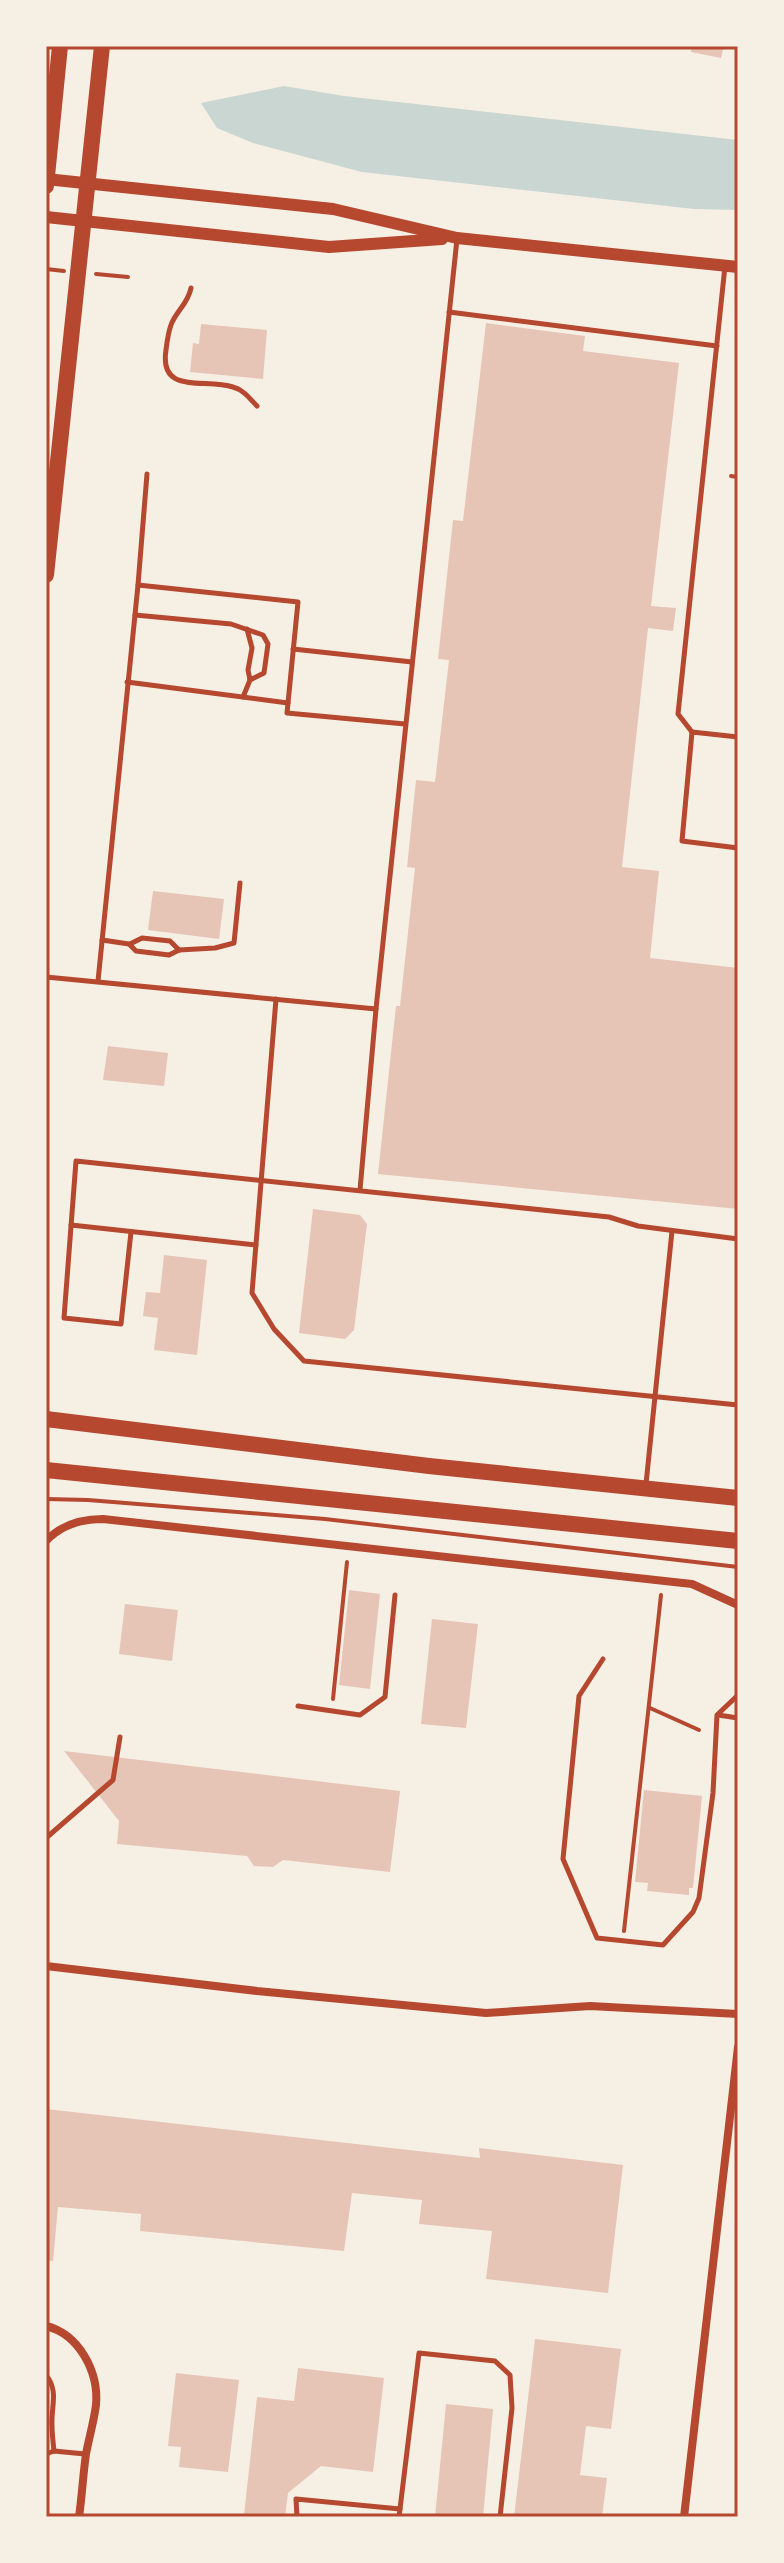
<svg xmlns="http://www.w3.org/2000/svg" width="784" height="2563" viewBox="0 0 784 2563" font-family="Overpass,sans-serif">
<rect width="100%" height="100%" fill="#f6efe4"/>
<path fill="#c9d6d2" d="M 284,86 L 344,96 L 738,140 L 738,210 L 694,209 L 362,172 L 253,143 L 217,128 L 201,103 Z"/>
<g fill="#e6c5b7">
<path d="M 692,46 L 724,46 L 721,58 L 691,52 Z"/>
<path d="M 486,323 L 585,336 L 583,351 L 679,363 L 651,606 L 676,608 L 673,631 L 648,628 L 622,867 L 659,871 L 650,958 L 738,968 L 738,1209 L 378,1174 L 396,1006 L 400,1006 L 415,868 L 407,867 L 416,780 L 435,782 L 449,660 L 438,659 L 453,520 L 463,521 Z"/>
<path d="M 201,324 L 267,330 L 263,379 L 190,372 L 193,343 L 199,344 Z"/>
<path d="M 153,891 L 224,899 L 219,939 L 148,930 Z"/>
<path d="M 108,1046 L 168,1053 L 164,1086 L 103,1080 Z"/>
<path d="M 313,1209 L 360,1215 L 367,1224 L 354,1330 L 345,1339 L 299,1333 Z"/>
<path d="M 164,1255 L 207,1260 L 197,1355 L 154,1350 L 158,1318 L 143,1316 L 146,1292 L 160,1293 Z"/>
<path d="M 349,1590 L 380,1594 L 370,1689 L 339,1685 Z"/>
<path d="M 125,1604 L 178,1610 L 172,1661 L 119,1654 Z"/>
<path d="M 432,1619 L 478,1624 L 466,1728 L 421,1724 Z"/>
<path d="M 64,1751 L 400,1791 L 390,1872 L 283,1860 L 273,1867 L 254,1866 L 247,1856 L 117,1844 L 119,1821 Z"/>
<path d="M 644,1790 L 702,1796 L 693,1888 L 689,1888 L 689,1895 L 647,1891 L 648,1883 L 635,1882 Z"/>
<path d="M 46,2109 L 480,2158 L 479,2148 L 623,2165 L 608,2293 L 486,2279 L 492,2231 L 419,2224 L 422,2200 L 352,2193 L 344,2251 L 140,2231 L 141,2214 L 58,2207 L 53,2261 L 46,2260 Z"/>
<path d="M 535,2339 L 621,2349 L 611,2429 L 586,2426 L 580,2475 L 607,2478 L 602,2517 L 514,2517 Z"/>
<path d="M 298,2368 L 384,2378 L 373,2472 L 321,2466 L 288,2493 L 285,2517 L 244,2515 L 257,2397 L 294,2401 Z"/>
<path d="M 176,2373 L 239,2380 L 228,2472 L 179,2467 L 181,2447 L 168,2446 Z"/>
<path d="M 446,2404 L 493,2409 L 483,2517 L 435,2517 Z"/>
</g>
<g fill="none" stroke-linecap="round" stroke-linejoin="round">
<g stroke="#b5482f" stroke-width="4">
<path d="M 46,269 L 64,271"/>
<path d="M 96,274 L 128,277"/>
<path d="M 731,476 L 738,477"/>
<path d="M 46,1499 L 88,1500 L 325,1519 L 738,1567"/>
<path d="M 333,1699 L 347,1562"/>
<path d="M 650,1708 L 699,1730"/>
<path d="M 624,1931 L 661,1595"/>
</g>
<g stroke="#b5482f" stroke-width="5">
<path d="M 191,288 C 188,304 176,311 171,325 C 168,333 167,342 166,350 C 159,395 204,378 233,387 C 244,390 250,399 257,406"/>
<path d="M 449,312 L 717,346"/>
<path d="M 138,585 L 298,602 L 287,713 L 405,724"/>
<path d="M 135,615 L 231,624 L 263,635 L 268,644 L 264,673 L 250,680 L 243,697"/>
<path d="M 247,629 L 252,648 L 248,670 L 250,680"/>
<path d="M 293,649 L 412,662"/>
<path d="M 127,682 L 288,703"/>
<path d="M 692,732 L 678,714 L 725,266"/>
<path d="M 738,737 L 692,732 L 682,841 L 738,848"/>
<path d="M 102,940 L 129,944 L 136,951 L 169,955 L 179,950 L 215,948 L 234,943 L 240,883"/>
<path d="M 130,944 L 142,938 L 170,941 L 179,950"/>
<path d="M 46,977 L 376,1009"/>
<path d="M 98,981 L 138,585 L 147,474"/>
<path d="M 276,999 L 252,1293 L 274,1329 L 304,1361 L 738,1405"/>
<path d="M 360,1190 L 376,1009 L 457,239"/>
<path d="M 71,1225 L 256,1245"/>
<path d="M 131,1232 L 121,1324 L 64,1318 L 76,1161 L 609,1217 L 638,1226 L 738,1239"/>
<path d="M 646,1484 L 672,1231"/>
<path d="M 603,1659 L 579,1696 L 563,1859 L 597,1938 L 663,1945 L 693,1912 L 699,1898 L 713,1793 L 717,1715 L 738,1695"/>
<path d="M 298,1706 L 360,1715 L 385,1697 L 395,1595"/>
<path d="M 718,1715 L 738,1718"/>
<path d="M 46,1838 L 113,1780 L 120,1737"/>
<path d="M 46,2375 C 59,2391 51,2406 52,2425 C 52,2433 53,2442 54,2451"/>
<path d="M 46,2454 L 54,2451 L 85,2454"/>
<path d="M 297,2517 L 296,2499 L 400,2509"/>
<path d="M 399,2517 L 419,2353 L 495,2361 L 510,2375 L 512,2408 L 500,2517"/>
</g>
<g stroke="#b5482f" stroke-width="8">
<path d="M 46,1541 C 61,1525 81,1519 103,1519 L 692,1584 L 738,1605"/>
<path d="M 46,1966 L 257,1991 L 486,2013 L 590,2006 L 738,2014"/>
<path d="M 46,2326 C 79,2334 99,2372 96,2405 C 94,2421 89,2438 86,2454 C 83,2475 82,2496 79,2517"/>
<path d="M 684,2517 L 738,2047"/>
</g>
<g stroke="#b5482f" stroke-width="12">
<path d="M 46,179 L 333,209 L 457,238 L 738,267"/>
<path d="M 46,217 L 329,247 L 442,239"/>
</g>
<g stroke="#b5482f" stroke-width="16">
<path d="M 46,186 L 60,46"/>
<path d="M 46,575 L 102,46"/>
</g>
<g stroke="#b5482f" stroke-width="16">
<path d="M 46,1419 L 429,1466 L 738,1498"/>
<path d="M 46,1470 L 738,1541"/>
</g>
</g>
<rect width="784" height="2563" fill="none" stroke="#f6efe4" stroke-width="96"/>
<rect x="48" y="48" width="688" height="2467" fill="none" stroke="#b5482f" stroke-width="3"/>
</svg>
